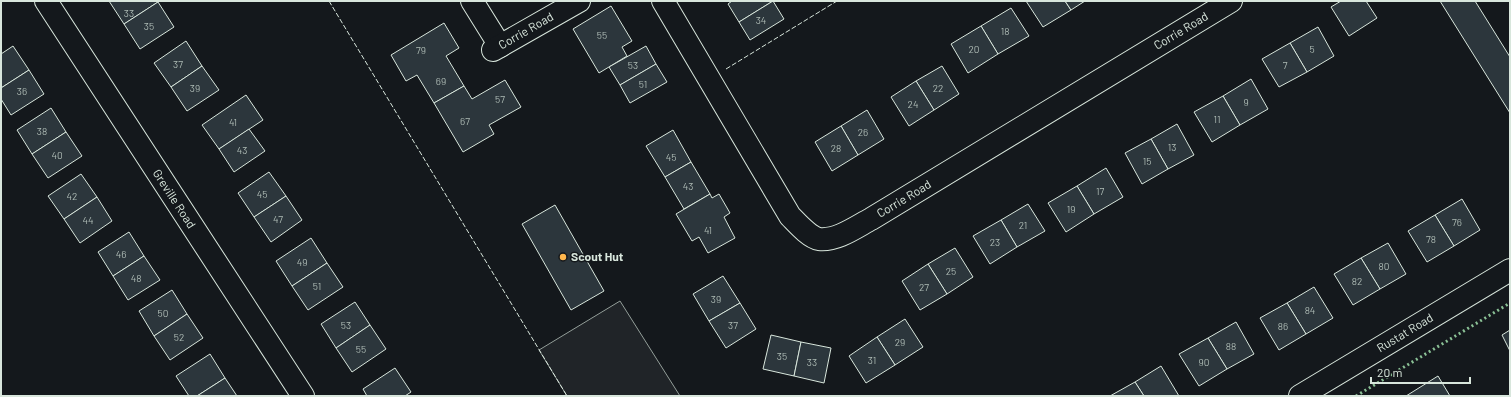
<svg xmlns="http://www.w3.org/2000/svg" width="1511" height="397" viewBox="0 0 1511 397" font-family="Barlow,sans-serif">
<rect width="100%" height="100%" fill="#14181c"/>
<path fill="#202428" stroke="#939e99" d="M 620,301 L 680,396 L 567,396 L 539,350 Z"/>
<g fill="#2c363c" stroke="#d8e6dc">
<path d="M 109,1 L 157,1 L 158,2 L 124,24 Z"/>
<path d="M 732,1 L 773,1 L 739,22 L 728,4 Z"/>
<path d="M 773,1 L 784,19 L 750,40 L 739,22 Z"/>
<path d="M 1026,1 L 1065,1 L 1071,10 L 1043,27 Z"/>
<path d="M 1065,1 L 1085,1 L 1071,10 Z"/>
<path d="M 1341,1 L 1366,1 L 1377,18 L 1349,36 L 1331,7 Z"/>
<path d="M 1440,1 L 1475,1 L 1510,57 L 1510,113 Z"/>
<path d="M 158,2 L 174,27 L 140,49 L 124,24 Z"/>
<path d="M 611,6 L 632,41 L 622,47 L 627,56 L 599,73 L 573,29 Z"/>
<path d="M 1011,8 L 1029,36 L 998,54 L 981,26 Z"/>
<path d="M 444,23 L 459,48 L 446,56 L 464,86 L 434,103 L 417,75 L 406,81 L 391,55 Z"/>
<path d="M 981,26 L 998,54 L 968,73 L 951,44 Z"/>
<path d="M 1318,27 L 1334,56 L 1307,72 L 1290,43 Z"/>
<path d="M 186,41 L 202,66 L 171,87 L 154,63 Z"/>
<path d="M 1290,43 L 1307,72 L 1279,87 L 1262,59 Z"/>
<path d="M 13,46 L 29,70 L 1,88 L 1,54 Z"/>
<path d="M 646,46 L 656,64 L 620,85 L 609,67 Z"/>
<path d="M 656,64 L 667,82 L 630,103 L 620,85 Z"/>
<path d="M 202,66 L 219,90 L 187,111 L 171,87 Z"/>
<path d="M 942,66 L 959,94 L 934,110 L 916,81 Z"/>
<path d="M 29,70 L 44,94 L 11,115 L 1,99 L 1,88 Z"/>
<path d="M 1251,79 L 1268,109 L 1240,125 L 1223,96 Z"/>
<path d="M 505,80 L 521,107 L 489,125 L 494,134 L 463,152 L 434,103 L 464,86 L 472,99 Z"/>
<path d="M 916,81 L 934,110 L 909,126 L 891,97 Z"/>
<path d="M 246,95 L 263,120 L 219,149 L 202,125 Z"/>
<path d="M 1223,96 L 1240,125 L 1212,142 L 1194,112 Z"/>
<path d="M 51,108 L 66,132 L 32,154 L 17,130 Z"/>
<path d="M 867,110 L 884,139 L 858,155 L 841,126 Z"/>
<path d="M 1177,124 L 1194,155 L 1168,169 L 1151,139 Z"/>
<path d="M 841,126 L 858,155 L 832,171 L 815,142 Z"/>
<path d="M 249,129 L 265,151 L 234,172 L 219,149 Z"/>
<path d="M 673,130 L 691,162 L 665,177 L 646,146 Z"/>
<path d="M 66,132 L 82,156 L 48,178 L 32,154 Z"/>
<path d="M 1151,139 L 1168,169 L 1142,184 L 1125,153 Z"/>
<path d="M 691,162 L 710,194 L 684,209 L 665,177 Z"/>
<path d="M 1106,168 L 1123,197 L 1094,214 L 1077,186 Z"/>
<path d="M 269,172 L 286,196 L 254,217 L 238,193 Z"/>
<path d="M 81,174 L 97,197 L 64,219 L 48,196 Z"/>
<path d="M 1077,186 L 1094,214 L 1066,232 L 1048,203 Z"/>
<path d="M 710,194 L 712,198 L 719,194 L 730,213 L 724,217 L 735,238 L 708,253 L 699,237 L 692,241 L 676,214 Z"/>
<path d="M 286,196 L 302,220 L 271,242 L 254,217 Z"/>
<path d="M 97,197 L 112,221 L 80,243 L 64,219 Z"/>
<path d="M 1462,199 L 1480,230 L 1454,246 L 1435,215 Z"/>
<path d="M 1028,204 L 1045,231 L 1017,247 L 1001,220 Z"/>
<path d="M 555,205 L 604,291 L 571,310 L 522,224 Z"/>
<path d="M 1435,215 L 1454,246 L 1427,262 L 1408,231 Z"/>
<path d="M 1001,220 L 1017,247 L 990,264 L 973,236 Z"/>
<path d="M 129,232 L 144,256 L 113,276 L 98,252 Z"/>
<path d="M 311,238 L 327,263 L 292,286 L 276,261 Z"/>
<path d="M 1388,243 L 1406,274 L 1380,289 L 1361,258 Z"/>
<path d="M 955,248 L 973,277 L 947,294 L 928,264 Z"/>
<path d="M 144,256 L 160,280 L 128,300 L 113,276 Z"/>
<path d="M 1361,258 L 1380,289 L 1353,305 L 1334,274 Z"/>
<path d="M 327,263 L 343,287 L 308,310 L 292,286 Z"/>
<path d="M 928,264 L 947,294 L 920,310 L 902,281 Z"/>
<path d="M 723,276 L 740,303 L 709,321 L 693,294 Z"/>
<path d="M 1314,287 L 1333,318 L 1306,334 L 1287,303 Z"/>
<path d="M 172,290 L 187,314 L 154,336 L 139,311 Z"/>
<path d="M 355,302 L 370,325 L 336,348 L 321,324 Z"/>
<path d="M 740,303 L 756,329 L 726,348 L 709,321 Z"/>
<path d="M 1287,303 L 1306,334 L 1279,350 L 1260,318 Z"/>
<path d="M 187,314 L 203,338 L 170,360 L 154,336 Z"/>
<path d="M 905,319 L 923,347 L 895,365 L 877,337 Z"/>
<path d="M 1236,322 L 1254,354 L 1227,369 L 1208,338 Z"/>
<path d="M 370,325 L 386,349 L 352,372 L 336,348 Z"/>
<path d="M 1510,330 L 1510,351 L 1502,335 Z"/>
<path d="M 771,335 L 801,342 L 794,376 L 763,369 Z"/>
<path d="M 877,337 L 895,365 L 866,383 L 849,356 Z"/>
<path d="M 1208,338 L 1227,369 L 1199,386 L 1179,354 Z"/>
<path d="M 801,342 L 831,348 L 824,383 L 794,376 Z"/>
<path d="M 210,354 L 225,378 L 197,396 L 189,396 L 176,376 Z"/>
<path d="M 1161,366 L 1179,396 L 1144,396 L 1135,382 Z"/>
<path d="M 395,368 L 411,392 L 405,396 L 367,396 L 363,389 Z"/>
<path d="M 1438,376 L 1450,396 L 1406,396 Z"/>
<path d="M 225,378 L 237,396 L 197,396 Z"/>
<path d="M 1135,382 L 1144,396 L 1110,396 Z"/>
</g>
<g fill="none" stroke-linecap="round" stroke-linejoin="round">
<g stroke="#d8e6dc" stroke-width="24">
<g id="minor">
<path d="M 46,1 L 303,396"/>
<path d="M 472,1 L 500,46"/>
<path d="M 663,1 L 790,216 C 797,223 809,237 819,239 C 837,241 856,227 871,219 L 1231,1"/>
<path d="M 493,50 L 579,1"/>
<path d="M 1300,396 L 1510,270"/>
</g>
</g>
<use href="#minor" stroke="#14181c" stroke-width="22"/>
<path stroke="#8ac095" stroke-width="3" stroke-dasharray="2 3" stroke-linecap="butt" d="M 1356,396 L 1510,303"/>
<g stroke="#d8e6dc" stroke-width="1" stroke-dasharray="5 2" stroke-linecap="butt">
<path d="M 329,1 L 567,396"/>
<path d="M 726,69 L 837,1"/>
</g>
</g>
<circle fill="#ffb74d" stroke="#14181c" stroke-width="1.5" cx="563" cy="257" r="4"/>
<g text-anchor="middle" stroke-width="3" stroke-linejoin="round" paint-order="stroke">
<g font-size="10" fill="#adbab4">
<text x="129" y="17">33</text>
<text x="761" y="24">34</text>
<text x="149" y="30">35</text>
<text x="1005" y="35">18</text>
<text x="602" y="39">55</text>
<text x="974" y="53">20</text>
<text x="1312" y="53">5</text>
<text x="421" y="54">79</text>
<text x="178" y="68">37</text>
<text x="633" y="69">53</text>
<text x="1285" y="69">7</text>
<text x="441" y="85">69</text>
<text x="643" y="88">51</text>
<text x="195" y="92">39</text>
<text x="938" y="92">22</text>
<text x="22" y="95">36</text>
<text x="500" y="103">57</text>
<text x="1246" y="106">9</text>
<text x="913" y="108">24</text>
<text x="1217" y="123">11</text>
<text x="465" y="125">67</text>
<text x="233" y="126">41</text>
<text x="42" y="135">38</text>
<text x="863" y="136">26</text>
<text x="1172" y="151">13</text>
<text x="836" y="152">28</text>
<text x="242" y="154">43</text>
<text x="57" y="159">40</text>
<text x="671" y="161">45</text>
<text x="1147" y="165">15</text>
<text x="688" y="190">43</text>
<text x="1100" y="195">17</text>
<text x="262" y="198">45</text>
<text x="72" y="200">42</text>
<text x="1071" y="213">19</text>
<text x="278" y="223">47</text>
<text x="88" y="224">44</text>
<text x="1457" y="226">76</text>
<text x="1023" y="229">21</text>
<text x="708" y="234">41</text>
<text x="1431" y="243">78</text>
<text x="995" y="246">23</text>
<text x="121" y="258">46</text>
<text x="302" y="266">49</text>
<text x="1384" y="270">80</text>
<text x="951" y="275">25</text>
<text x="136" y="282">48</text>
<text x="1357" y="285">82</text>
<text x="317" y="290">51</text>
<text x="924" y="291">27</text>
<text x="716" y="303">39</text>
<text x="1310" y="314">84</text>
<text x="163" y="317">50</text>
<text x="346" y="329">53</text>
<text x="733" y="329">37</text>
<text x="1283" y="330">86</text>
<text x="179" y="341">52</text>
<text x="900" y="346">29</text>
<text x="1231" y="350">88</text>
<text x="361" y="353">55</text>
<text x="782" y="360">35</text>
<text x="872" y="364">31</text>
<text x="812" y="366">33</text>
<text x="1204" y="366">90</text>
</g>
<g font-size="12" fill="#d8e6dc" stroke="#14181c">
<text transform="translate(526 31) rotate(-30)" y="4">Corrie Road</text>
<text transform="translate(1181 31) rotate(-31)" y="4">Corrie Road</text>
<text transform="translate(174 199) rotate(57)" y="4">Greville Road</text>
<text transform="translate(904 199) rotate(-31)" y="4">Corrie Road</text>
<text transform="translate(1405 333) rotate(-31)" y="4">Rustat Road</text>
</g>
<g font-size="12" font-weight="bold" fill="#d8e6dc" stroke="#14181c" text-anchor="start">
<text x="571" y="261">Scout Hut</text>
</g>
</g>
<rect width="1511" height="397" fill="none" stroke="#d8e6dc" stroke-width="4"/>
<path d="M1371 377v6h99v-6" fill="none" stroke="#d8e6dc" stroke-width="2"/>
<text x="1377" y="377" font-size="12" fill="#d8e6dc" stroke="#14181c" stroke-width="3" paint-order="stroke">20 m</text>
</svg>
